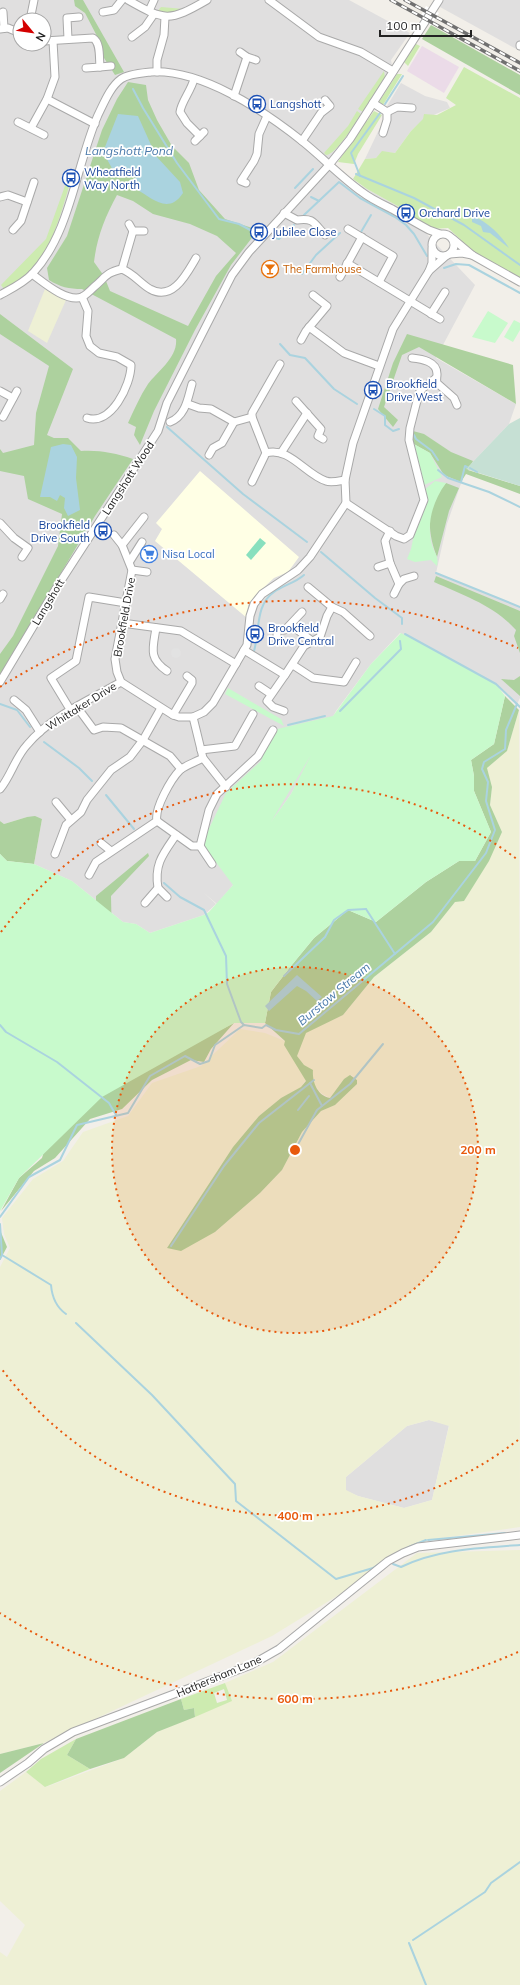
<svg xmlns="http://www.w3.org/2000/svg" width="520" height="1985" viewBox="0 0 520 1985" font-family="Mulish,sans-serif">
<rect width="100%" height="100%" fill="#f2efe9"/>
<g fill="#e0dfdf" fill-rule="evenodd">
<path d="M 0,0 L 349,0 L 410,33 L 391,60 L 393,71 L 329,165 L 367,189 L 403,209 L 475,285 L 436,358 L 516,404 L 509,424 L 466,469 L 447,524 L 436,573 L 520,607 L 520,698 L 517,704 L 496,684 L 400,633 L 371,664 L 336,711 L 291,794 L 265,831 L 233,885 L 217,904 L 204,893 L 216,904 L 204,915 L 150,933 L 136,924 L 123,922 L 72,881 L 34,864 L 42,819 L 27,817 L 4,824 L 0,821 ZM 20,20 L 44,20 L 44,44 L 20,44 Z"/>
<path d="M 439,0 L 520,0 L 520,51 L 440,7 Z"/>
<path d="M 401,83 L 425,96 L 447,102 L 450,108 L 424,119 L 411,131 L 395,153 L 382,152 L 376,158 L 365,159 L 384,119 L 384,111 Z"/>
<path d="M 429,1420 L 449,1425 L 432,1500 L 404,1508 L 358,1496 L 346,1491 L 346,1477 L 407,1426 Z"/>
</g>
<path fill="#ebdbe8" d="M 422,46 L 459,67 L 444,93 L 407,71 Z"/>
<path fill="#ffffe5" d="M 200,471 L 299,557 L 288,572 L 274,578 L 261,590 L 248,605 L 247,618 L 155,541 L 162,529 L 156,523 Z"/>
<g fill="#eef0d5" fill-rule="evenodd">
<path d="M 45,289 L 66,300 L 47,343 L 28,331 Z"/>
<path d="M 519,710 L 520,1527 L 428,1540 L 272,1636 L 44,1743 L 0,1754 L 0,1267 L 10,1248 L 4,1234 L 2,1218 L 33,1179 L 63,1161 L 83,1132 L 128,1116 L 152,1083 L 201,1066 L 240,1029 L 265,1033 L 285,1041 L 343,1015 L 374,977 L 431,932 L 455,902 L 502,832 L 490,805 L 492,787 L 487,768 L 507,751 ZM 352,1075 L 357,1080 L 357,1084 L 335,1105 L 321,1111 L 302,1132 L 282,1170 L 260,1193 L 215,1232 L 167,1248 L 233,1147 L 259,1116 L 281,1098 L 301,1088 L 304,1082 L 312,1076 L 314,1084 L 321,1093 L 330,1098 L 344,1079 ZM 429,1420 L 449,1426 L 432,1500 L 404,1508 L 358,1496 L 346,1490 L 346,1477 L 407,1426 Z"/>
<path d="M 520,1550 L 520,1985 L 0,1985 L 0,1952 L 7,1957 L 25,1925 L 0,1901 L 0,1791 L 26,1772 L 46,1787 L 124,1758 L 157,1732 L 231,1701 L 225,1683 L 273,1662 L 417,1553 Z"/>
</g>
<g fill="#cdebb0" fill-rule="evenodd">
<path d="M 161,7 L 184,9 L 172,14 L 157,12 Z"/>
<path d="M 414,43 L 420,46 L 408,66 L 403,61 Z"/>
<path d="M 464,67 L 520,98 L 520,282 L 472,255 L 460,239 L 448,228 L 433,229 L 415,222 L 403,209 L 367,189 L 353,179 L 365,159 L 376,158 L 382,151 L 395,153 L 411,131 L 423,119 L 424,114 L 437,115 L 456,105 L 446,98 Z"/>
<path d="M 384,71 L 385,78 L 363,112 L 358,109 Z"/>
<path d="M 397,74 L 402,74 L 383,105 L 379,102 Z"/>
<path d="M 357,111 L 361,114 C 355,123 336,155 326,155 L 324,153 L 348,126 Z"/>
<path d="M 374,111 L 382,115 L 358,154 L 354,164 L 338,162 L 365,120 L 367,121 Z"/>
<path d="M 71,169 L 74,170 C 64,201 54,249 30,272 C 22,279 13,284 4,289 L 1,285 L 46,239 Z"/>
<path d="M 225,1683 L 232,1701 L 195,1717 L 194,1708 L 184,1710 L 181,1699 ZM 224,1689 L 227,1700 L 217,1703 L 214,1693 Z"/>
<path d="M 76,1739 L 67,1755 L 90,1769 L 45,1787 L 26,1772 L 41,1759 Z"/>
</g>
<g fill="#add19e" fill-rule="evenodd">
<path d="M 74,0 L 83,0 L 124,72 L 115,75 L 104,58 L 99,40 L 85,13 L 75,6 Z"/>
<path d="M 431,25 L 520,75 L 520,95 L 422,39 Z"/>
<path d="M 128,82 L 146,85 L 148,100 L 157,120 L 172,146 L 189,163 L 199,190 L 225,219 L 258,230 L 231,265 L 195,330 L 154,411 L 140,445 L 134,435 L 136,427 L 128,423 C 134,410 140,396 148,384 C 158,371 178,357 176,339 L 82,289 C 69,289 60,287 49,280 L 47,268 L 67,236 L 102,130 L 117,99 ZM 117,195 L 133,201 L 153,214 L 190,224 L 217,236 L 236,253 L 216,276 L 188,326 L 110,291 L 104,276 L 94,262 C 97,237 105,217 117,195 Z"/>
<path d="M 0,314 L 73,369 L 47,435 L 54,438 L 68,438 L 81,451 C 100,450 115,453 133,459 L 95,516 L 0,675 L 0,654 L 13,636 L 58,546 L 62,514 L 28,499 L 24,476 L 0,471 L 0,449 L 3,453 L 34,445 L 36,413 L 49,366 L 0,334 Z"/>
<path d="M 407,334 L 513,365 L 516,404 L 419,347 L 402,355 L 384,407 L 398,420 L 393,427 L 378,409 L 393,363 Z"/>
<path d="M 413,431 L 424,434 L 451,452 L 473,461 L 468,470 L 520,486 L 520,494 L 466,474 L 461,482 L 444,475 L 430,453 L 412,443 Z"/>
<path d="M 446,483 L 459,488 L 449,511 L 437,557 C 430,540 426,516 435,499 C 437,493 442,488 446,483 Z"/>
<path d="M 436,576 L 520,611 L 520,653 L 514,636 L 516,630 C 495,606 463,595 434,582 Z"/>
<path d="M 520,676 L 520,696 L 501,679 L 514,680 Z"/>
<path d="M 505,696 L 519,710 L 507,751 L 487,768 L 492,787 L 490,805 L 502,832 L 489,861 L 464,901 L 455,902 L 431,932 L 374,977 L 343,1015 L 306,1033 L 297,1056 L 304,1065 L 313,1070 C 312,1081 317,1096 330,1098 L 344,1079 L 350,1075 L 357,1080 L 357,1084 L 335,1105 L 321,1111 L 302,1132 L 282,1170 L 260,1193 L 215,1232 L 181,1251 L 167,1248 L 233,1147 L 259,1116 L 281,1098 L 301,1087 L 306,1081 L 284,1045 L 285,1041 L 265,1023 L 271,992 L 291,966 L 314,938 L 348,910 L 376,922 L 426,882 L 459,861 L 475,861 L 491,832 L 474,791 L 474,776 L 471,760 L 494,744 Z"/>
<path d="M 35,816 L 42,819 L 34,864 L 7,861 L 0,854 L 0,821 L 4,824 L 27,817 Z"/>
<path d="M 148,853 L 149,856 L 111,896 L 113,990 L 220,1030 L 234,1023 L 211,1049 L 204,1062 L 191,1060 L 152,1080 L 122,1109 L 90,1119 L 55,1158 L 34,1171 L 1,1211 L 19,1178 L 42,1158 L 96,982 L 96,896 Z"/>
<path d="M 0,1230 L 7,1247 L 0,1260 Z"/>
<path d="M 181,1699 L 184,1710 L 194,1708 L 195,1717 L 157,1732 L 124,1758 L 90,1769 L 67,1755 L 76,1739 Z"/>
<path d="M 44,1743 L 0,1773 L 0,1754 Z"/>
</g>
<path fill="#c6e0d4" d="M 520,418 L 520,486 L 466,469 L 509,424 Z"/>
<g fill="#c8facc" fill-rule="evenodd">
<path d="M 488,311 L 508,323 L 495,343 L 472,337 Z"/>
<path d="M 514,320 L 520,323 L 520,330 L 513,342 L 504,337 Z"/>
<path d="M 412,443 L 430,453 L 442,477 L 422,486 Z"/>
<path d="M 435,481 L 446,483 C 433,501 426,523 432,545 C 435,554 439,557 437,566 L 431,560 L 415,562 L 407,559 L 411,549 L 423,491 Z"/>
<path d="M 401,633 L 496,684 L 505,696 L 494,744 L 471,760 L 474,776 L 474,791 L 491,832 L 475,861 L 459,861 L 426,882 L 376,922 L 348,910 L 314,938 L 291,966 L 271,992 L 265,1023 L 234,1023 L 102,1097 L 19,1178 L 0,1211 L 0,854 L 7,861 L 34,864 L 72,881 L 123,922 L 136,924 L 150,933 L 204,915 L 209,912 L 233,885 L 203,845 L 204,839 L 226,793 L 261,761 L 273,730 L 333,716 L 371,664 ZM 311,755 L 291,794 L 271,822 Z"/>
<path d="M 228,688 L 281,719 L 284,726 L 225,694 Z"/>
</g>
<path fill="#88e0be" d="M 260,538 L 266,543 L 251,560 L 246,555 Z"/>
<circle fill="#e2e2e2" cx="176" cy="653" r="5"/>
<g fill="#aad3df">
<path d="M 118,114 L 138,116 L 156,156 L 180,182 L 183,193 C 168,216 151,197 136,189 L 135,175 L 114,172 L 103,152 Z"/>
<path d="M 472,216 C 487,221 501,235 509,248 L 490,233 L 483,232 L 481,226 L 472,222 Z"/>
<path d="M 63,444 L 71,445 L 77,457 L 76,478 L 80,510 L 68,516 L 64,508 L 65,498 L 60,495 L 57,501 L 50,497 L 40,497 L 51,447 Z"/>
<path d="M 297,975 L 322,997 L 317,1001 L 306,991 L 297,986 L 269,1011 L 265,1006 Z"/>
</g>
<path fill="#fff" d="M 426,6 L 439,13 L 431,25 L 419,19 Z"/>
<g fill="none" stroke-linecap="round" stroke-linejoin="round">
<g stroke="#aad3df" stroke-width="2">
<path d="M 133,89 L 143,108 L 177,163 L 219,219 L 239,224 L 254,232"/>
<path d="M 385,104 L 403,76"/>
<path d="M 356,174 L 414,198 L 464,225 L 520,265"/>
<path d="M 360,176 L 351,153 L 380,113"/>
<path d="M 295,188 L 313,169"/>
<path d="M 311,197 L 319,201"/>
<path d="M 304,215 L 339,182 L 360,198 L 395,217 L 406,225 L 414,234 L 427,256"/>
<path d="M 361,232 L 371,215"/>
<path d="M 273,237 L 279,239 L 294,225"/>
<path d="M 444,268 L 456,264 L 469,265 L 520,293"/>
<path d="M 302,274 L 316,255 L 340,233"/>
<path d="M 280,344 L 290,355 L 305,358 L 334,389 L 357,404"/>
<path d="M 374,409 L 385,416 L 385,425 L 393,431 L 399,429"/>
<path d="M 167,427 L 243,494 L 307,542"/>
<path d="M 414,435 L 416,439 L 432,451 L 438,460"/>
<path d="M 470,468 L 477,472"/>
<path d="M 438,470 L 448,478 L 489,492 L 520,507"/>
<path d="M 461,482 L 465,466 L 467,467"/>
<path d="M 321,552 L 375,598 L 402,618 L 402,624"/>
<path d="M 436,573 L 520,607"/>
<path d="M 405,634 L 496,684 L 520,707"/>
<path d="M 254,651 C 260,631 255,605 274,592 C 284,585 295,583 304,575"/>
<path d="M 0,704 L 17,710 L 30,727"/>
<path d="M 340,711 L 401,649 L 400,641"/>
<path d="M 288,725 L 325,716"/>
<path d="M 44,742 L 79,768 L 92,781"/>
<path d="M 106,795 L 134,829"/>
<path d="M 164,883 L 180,897 L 204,910 L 226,956 L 227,984 L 241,1022 L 244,1025"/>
<path d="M 366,909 L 395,954"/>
<path d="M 284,976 L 325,937 L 334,920 L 348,910 L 366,909"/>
<path d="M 0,1025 L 6,1032 L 57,1062 L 109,1103 L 116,1115"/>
<path d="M 310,1083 L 322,1106"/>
<path d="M 298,1110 L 309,1096"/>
<path d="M 296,1148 L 317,1110 L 350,1084 L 383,1044"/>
<path d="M 0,1217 L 29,1177 L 60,1160 L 77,1125 L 128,1113 L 150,1076 L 185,1056 L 200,1064 L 209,1061 L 215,1045 L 244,1025 L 262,1028 L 266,1025 L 276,1030 L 299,1034 L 433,922 L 486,853 L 495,830 L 486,801 L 488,782 L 482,769 L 484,762 L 505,749 L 506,730 L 517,704"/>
<path d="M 0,1224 L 2,1255 L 0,1259"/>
<path d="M 171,1246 L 224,1166 L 259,1123 L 314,1080"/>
<path d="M 2,1255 L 51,1285 C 52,1297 56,1307 66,1314"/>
<path d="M 76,1323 L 152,1395 L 235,1484 L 236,1501 L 336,1579 L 373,1568 L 379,1564"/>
<path d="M 428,1540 L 505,1533"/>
<path d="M 391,1556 L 411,1546 L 426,1540"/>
<path d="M 393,1564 L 401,1567 C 437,1549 480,1548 520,1545"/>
<path d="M 413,1940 L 485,1892 L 491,1883 L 520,1862"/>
<path d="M 409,1943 L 426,1985"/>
</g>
<g stroke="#a9a9a9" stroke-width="9">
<g id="street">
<path d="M 128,0 C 165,21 169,22 207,0"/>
<path d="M 269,0 L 319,37 L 361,52 L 393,71"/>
<path d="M 149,11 L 154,0"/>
<path d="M 3,12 L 4,28"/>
<path d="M 103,12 L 114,10 L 122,0"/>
<path d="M 30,20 L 34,0"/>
<path d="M 0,29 L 8,28 L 20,33"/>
<path d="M 132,37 L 145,27 L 154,14"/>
<path d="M 68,39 L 67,18 L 79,17"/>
<path d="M 44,41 L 93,38 C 101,43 99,58 100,67 L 86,68"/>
<path d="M 520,46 L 520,45"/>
<path d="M 240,52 L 247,57 L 256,60"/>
<path d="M 100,67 L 111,66"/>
<path d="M 157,72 L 157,60 L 164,35 L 165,17"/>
<path d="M 194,79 C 191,91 181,102 180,112 L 187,123 L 200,136"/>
<path d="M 234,96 L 247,57"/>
<path d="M 47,99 L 95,124"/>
<path d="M 373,103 L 387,112 L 397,107 L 412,108"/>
<path d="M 18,122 L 44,135"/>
<path d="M 31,128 L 47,99 L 55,77 L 53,41"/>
<path d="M 383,133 L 387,120 L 387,112"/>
<path d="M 195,141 L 204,132"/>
<path d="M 302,141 L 321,113 L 330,106 L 325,100"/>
<path d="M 246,183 L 241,181 L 254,161 L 257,154 L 259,134 L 267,116"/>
<path d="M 0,197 L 8,195 L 27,202"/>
<path d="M 284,213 L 297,220 C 314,218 313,222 325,235"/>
<path d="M 129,224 L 133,231 L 144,231"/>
<path d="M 348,229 L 393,256 L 379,282"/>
<path d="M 13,230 L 21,221 L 34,182"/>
<circle cx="443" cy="245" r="11"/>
<path d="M 453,239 L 472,255 L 520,282"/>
<path d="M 450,254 L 462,253 L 472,255"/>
<path d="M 347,263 L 440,319"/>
<path d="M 122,269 L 133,231"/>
<path d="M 429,271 L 432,263 L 432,249"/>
<path d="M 32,274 C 43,282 67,303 82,297 C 86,295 91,290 94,287 C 106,277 105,273 122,269 C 134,274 140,283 150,289 C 173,302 187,273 196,258"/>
<path d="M 340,277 L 362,237"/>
<path d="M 0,295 C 11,289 24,283 33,273 C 71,232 76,165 98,115 C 104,103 110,87 121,79 C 128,74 142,73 151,72 C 201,69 263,110 302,141 C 322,157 341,177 362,192 C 371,199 382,204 392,209 C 404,216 416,223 429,230 L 440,234"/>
<path d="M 82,297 L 88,311 L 86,336 L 90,346 L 99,353 L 117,357 L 131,365 C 131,385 111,426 87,418"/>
<path d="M 431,314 L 445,292"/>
<path d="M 309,327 L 344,353 L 379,366"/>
<path d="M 301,340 L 306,331 L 327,306 L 313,295"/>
<path d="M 412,358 C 421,359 437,361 437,374 C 437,378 436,379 437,383 L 454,398 L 457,405"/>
<path d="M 0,391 L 13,398"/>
<path d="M 296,401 L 321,429 L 318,436 L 323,439"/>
<path d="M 188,404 L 199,408 L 211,409 L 234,422 L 252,417"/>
<path d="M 3,417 L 17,391"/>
<path d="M 170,422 C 186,416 188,397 192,384"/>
<path d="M 266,453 L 252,417 L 252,413 L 280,364"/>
<path d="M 281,453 L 307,413"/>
<path d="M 209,455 L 213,448 L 222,443 L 234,422"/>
<path d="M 252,482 L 266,453 C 289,446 306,475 326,481 C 331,483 339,481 345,480"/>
<path d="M 346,503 L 396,536 L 404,539 L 410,535 L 424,500 L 409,440 L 410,428 L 419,393 L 423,388 L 436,378"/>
<path d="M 0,523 L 14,538 L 28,548 L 22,557"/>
<path d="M 390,531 L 385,541 L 390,563 L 399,584 L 394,594"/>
<path d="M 114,535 L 122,545 L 132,570 L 115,659 L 117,672 L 121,682 L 173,715 L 179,717 L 193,717 L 204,712 L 213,703 L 247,645 L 250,616 L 254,604 L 262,594 L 298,570 L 310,557 L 346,503 L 345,480 L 353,443 L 393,329 L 429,271 L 446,256"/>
<path d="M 122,545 L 144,517"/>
<path d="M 130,561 L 142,542"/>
<path d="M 378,567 L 390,563"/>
<path d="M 132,570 L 147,572"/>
<path d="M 399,584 L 404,579 L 414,576"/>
<path d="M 0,599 L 3,594"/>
<path d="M 332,607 L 343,612 L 370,636"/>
<path d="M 122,623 L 181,631 L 236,664"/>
<path d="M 291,625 L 312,641"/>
<path d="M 156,628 C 153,648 148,658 167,671"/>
<path d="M 277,638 L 277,630 L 285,630 L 302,612"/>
<path d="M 244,650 L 285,675 L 304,646 L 320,637 L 327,616 L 332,607 L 308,587"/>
<path d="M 293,665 L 313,678 L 344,682 L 356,662"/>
<path d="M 0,682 L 55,590 L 158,431 L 167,403 L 232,275 L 249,252 L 329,165 L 350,139 L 439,0"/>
<path d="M 259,686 L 271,694"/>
<path d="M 14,700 L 26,710 L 40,732"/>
<path d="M 77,707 L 94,730 L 103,727 L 121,728 L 170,756 L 181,769"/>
<path d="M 71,711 L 51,678 L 76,661 L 89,597 L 126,603"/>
<path d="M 284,711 L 273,707 L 267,701 L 285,675"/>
<path d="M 173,715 L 192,683 L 192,680 L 187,676"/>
<path d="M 193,717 L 203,758 L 226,787"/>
<path d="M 201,750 L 235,746 L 253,714"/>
<path d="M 0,789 C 11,776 15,758 27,745 C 51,716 90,700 121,682"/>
<path d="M 56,802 L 71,820"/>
<path d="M 157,821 L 192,846 L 200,846 L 212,864"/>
<path d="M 101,843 L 111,851"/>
<path d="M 200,846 L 209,810 L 217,794 L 258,756 L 273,730"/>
<path d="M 55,854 L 66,825 L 81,812 L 87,800 L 111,770 L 130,757 L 143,740 L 161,708"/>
<path d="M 89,875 L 96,862 L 157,821 C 154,809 171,779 180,770 C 186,765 196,762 203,758"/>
<path d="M 158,888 L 167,897"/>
<path d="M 145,903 L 158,888 C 154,864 163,854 176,835"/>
<path d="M 0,1782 L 28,1763 L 44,1749 L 73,1732 L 251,1665 L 279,1649 L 388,1561 L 403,1553 L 418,1547 L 520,1535"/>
</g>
</g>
<use href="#street" stroke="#fff" stroke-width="7"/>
<g stroke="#707070" stroke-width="3.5">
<g id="rail">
<path d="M 391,0 L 520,71"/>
<path d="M 405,0 L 520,63"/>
</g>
</g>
<use href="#rail" stroke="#fff" stroke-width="2" stroke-dasharray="6" stroke-linecap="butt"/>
</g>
<circle cx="295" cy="1150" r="183" fill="#e8590c" fill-opacity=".12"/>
<g fill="none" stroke="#e8590c" stroke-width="2" stroke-dasharray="2 4">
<circle cx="295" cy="1150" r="183"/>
<path d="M518 1440A366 366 0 0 1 1 1368M1 932A366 366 0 0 1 518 860"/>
<path d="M518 1652A549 549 0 0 1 0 1613M0 687A549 549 0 0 1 518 648"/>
</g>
<defs>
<g id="bus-ring" transform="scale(0.9)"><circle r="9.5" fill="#fff" stroke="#1a4fb4" stroke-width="1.5"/><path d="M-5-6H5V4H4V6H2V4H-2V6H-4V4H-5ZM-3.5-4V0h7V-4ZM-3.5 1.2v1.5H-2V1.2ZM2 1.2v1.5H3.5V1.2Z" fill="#1a4fb4"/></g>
<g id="bar-ring" transform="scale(0.9)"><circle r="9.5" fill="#fff" stroke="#e8710a" stroke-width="1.5"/><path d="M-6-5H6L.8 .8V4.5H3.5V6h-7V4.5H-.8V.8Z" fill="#e8710a"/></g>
<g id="supermarket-ring" transform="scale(0.9)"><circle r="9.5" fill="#fff" stroke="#3f7fe0" stroke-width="1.5"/><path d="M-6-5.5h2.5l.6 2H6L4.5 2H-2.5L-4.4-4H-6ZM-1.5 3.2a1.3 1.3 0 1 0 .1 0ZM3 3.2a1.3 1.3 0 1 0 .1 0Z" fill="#3f7fe0"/></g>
</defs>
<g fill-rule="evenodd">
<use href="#bus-ring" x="257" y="104"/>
<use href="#bus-ring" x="71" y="178"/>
<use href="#bus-ring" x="406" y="213"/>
<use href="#bus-ring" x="259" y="232"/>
<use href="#bar-ring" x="270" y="269"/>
<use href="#bus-ring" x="373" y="390"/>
<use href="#bus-ring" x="103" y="531"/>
<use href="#supermarket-ring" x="149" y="554"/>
<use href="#bus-ring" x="255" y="634"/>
</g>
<g text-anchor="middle" stroke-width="3.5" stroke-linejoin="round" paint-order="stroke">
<g font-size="11" fill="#164399" stroke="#fff" text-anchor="start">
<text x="270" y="108">Langshott</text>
<text x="84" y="176">Wheatfield<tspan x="84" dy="13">Way North</tspan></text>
<text x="419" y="217">Orchard Drive</text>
<text x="272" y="236">Jubilee Close</text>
<text x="386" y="388">Brookfield<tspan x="386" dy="13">Drive West</tspan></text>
<text x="90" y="529" text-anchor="end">Brookfield<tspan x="90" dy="13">Drive South</tspan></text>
<text x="268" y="632">Brookfield<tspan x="268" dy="13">Drive Central</tspan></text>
</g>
<g font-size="11" fill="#c56008" stroke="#fff" text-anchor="start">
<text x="283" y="273">The Farmhouse</text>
</g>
<g font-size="11" fill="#222" stroke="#fff">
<text transform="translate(128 478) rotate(-57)" y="4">Langshott Wood</text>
<text transform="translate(48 602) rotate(-59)" y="4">Langshott</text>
<text transform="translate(124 617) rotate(-80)" y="4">Brookfield Drive</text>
<text transform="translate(81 706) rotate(-32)" y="4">Whittaker Drive</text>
<text transform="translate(219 1676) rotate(-23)" y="4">Hathersham Lane</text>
</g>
<g font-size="11" fill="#366cbe" stroke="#fff" text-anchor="start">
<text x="162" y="558">Nisa Local</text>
</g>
<g font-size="12" font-style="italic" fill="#4a7aab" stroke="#fff">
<text x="129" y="155">Langshott Pond</text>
<text transform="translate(334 994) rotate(-40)" y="4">Burstow Stream</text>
</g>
</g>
<circle cx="295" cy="1150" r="6" fill="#e8590c" stroke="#fff" stroke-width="2"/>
<g font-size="12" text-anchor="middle" font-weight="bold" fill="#e8590c" stroke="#fff" stroke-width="3.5" stroke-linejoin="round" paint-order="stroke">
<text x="478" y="1154">200 m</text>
<text x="295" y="1520">400 m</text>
<text x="295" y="1703">600 m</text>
</g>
<g transform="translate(32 32) rotate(119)"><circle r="19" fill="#ffffff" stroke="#a7a7a7"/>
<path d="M0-3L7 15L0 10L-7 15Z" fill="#d40000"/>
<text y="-6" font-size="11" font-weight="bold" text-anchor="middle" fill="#222222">N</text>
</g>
<path d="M380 30v6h91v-6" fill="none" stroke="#222222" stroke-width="2"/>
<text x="386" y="30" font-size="12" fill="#222222" stroke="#ffffff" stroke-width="3" paint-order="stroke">100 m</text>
</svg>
